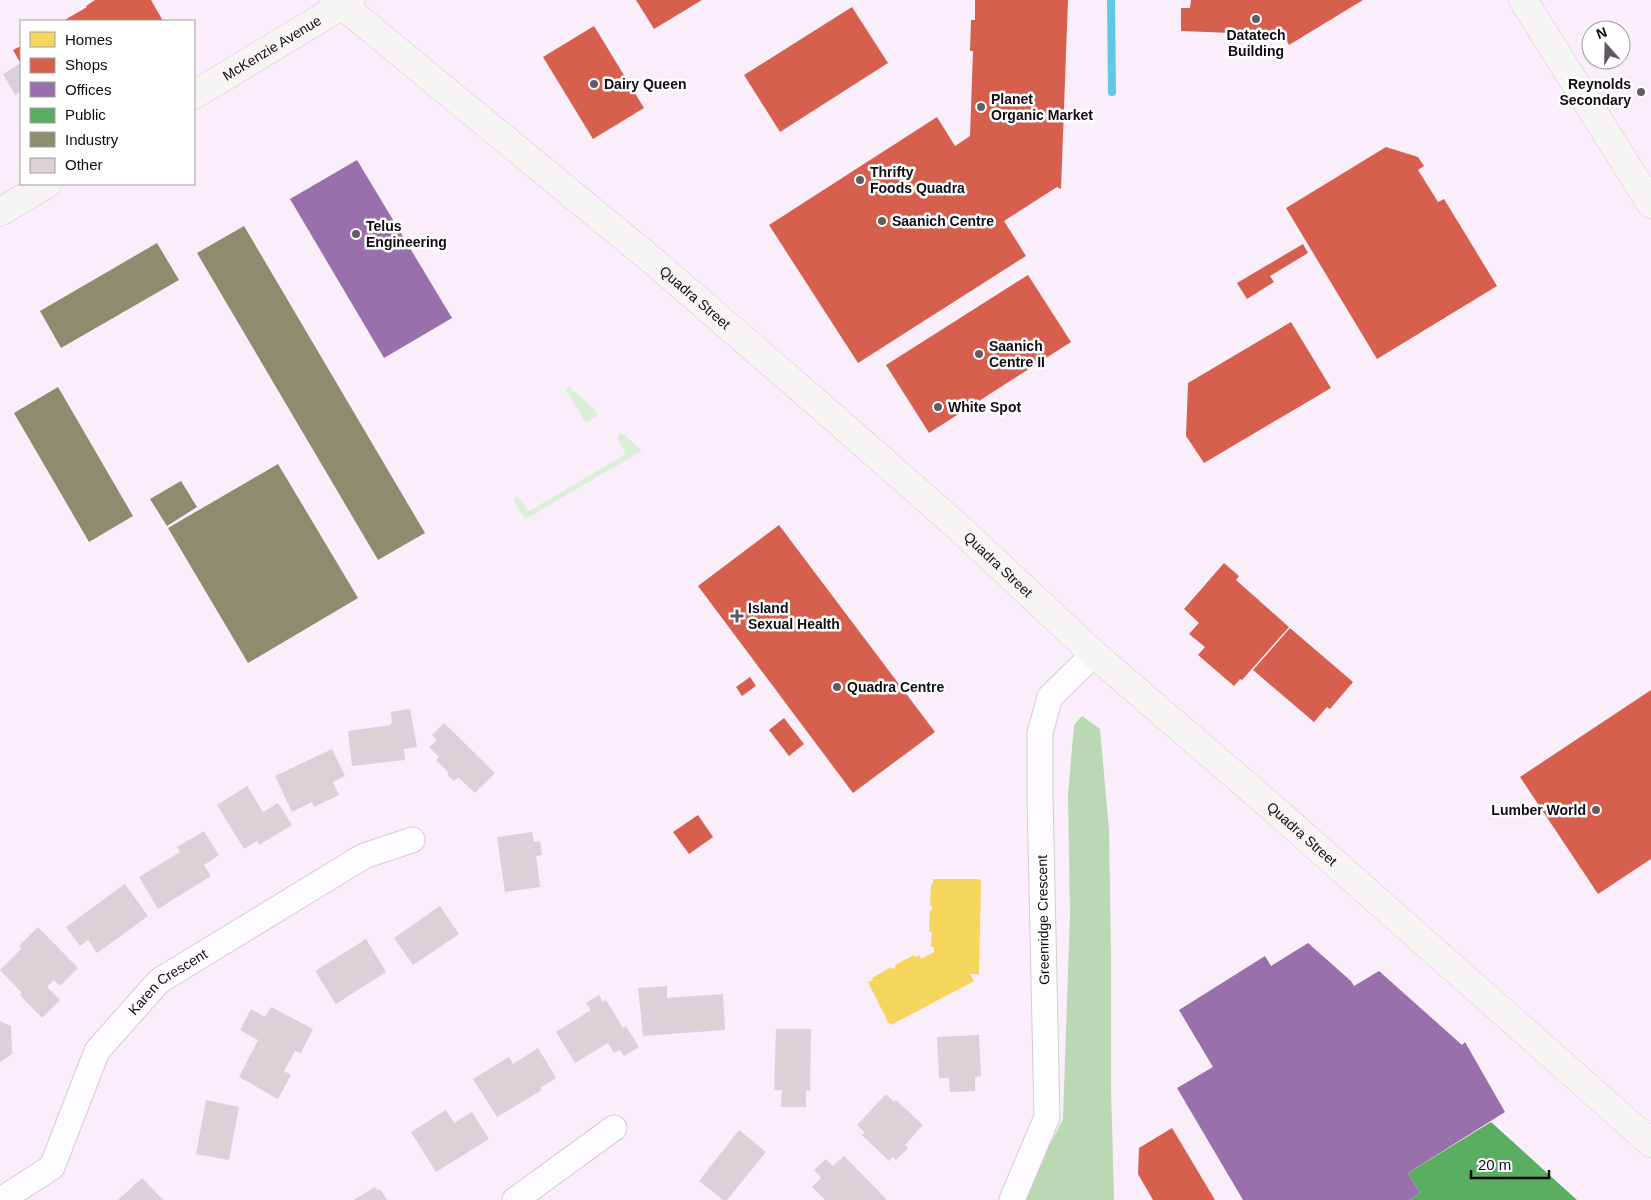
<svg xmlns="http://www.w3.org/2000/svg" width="1651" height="1200" viewBox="0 0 1651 1200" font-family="Arial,sans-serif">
<rect width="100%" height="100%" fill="#f9eefa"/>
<g fill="#daefd5">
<path d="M 567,387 L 571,388 L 597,412 L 597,416 L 587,422 L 585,421 L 566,390 Z"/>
<path d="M 622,433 L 642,451 L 525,519 L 514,500 L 515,497 L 518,497 L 529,511 L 626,454 L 618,440 L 619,434 Z"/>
</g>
<path fill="#bad8b3" d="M 1082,716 L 1100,729 L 1109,830 L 1111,953 L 1111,1087 L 1114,1200 L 1026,1200 L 1045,1154 L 1063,1119 L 1070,914 L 1068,795 L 1074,725 Z"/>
<path fill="#f6d55c" d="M 933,879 L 978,879 L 981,881 L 979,974 L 970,974 L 974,981 L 891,1025 L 890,1023 L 889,1024 L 868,982 L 873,980 L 872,978 L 891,967 L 892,969 L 896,967 L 895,965 L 914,955 L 916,957 L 919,955 L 921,959 L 934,952 L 934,947 L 931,947 L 932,932 L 929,932 L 930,911 L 932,910 L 932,906 L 930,906 L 931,884 L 933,885 Z"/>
<g fill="#d6604d">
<path d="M 95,0 L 151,0 L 163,21 L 63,21 L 87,7 L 86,6 Z"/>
<path d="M 636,0 L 702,0 L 654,29 Z"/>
<path d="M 975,0 L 1068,0 L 1061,189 L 1057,187 L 1004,221 L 1026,256 L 858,363 L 769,225 L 937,117 L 955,146 L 970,136 L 973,51 L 970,51 L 971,20 L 975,20 Z"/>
<path d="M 1191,0 L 1363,0 L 1289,45 L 1284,35 L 1181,31 L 1181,8 L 1190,8 Z"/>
<path d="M 852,7 L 888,63 L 780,132 L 744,75 Z"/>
<path d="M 594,26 L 644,108 L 593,139 L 543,57 Z"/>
<path d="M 21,46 L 21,64 L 13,50 Z"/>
<path d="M 1386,147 L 1418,157 L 1424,166 L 1418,170 L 1438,202 L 1444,199 L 1497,286 L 1377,359 L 1286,208 Z"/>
<path d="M 1303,244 L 1308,253 L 1270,276 L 1274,282 L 1247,299 L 1237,283 Z"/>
<path d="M 1028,275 L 1071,342 L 929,433 L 886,365 Z"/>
<path d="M 1291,322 L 1331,388 L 1204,463 L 1186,436 L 1188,383 Z"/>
<path d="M 779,525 L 935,732 L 853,793 L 698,586 Z"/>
<path d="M 1224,563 L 1239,576 L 1236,580 L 1289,627 L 1242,680 L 1240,679 L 1234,686 L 1198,655 L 1205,647 L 1189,634 L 1199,623 L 1184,609 Z"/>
<path d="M 1290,628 L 1353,682 L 1330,709 L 1327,707 L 1314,722 L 1253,670 Z"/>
<path d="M 750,677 L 756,686 L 742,696 L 736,687 Z"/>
<path d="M 1651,690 L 1651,859 L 1598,894 L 1520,777 Z"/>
<path d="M 784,718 L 804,744 L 789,756 L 769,730 Z"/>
<path d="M 698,815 L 713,837 L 689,854 L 673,832 Z"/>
<path d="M 1172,1128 L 1215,1200 L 1153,1200 L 1138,1174 L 1139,1148 Z"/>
</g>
<g fill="#9970ab">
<path d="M 357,160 L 452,318 L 384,358 L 290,199 Z"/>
<path d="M 1308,943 L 1351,981 L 1354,986 L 1379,971 L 1462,1045 L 1465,1042 L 1505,1112 L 1408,1173 L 1420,1193 L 1409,1200 L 1243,1200 L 1177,1088 L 1213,1067 L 1179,1010 L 1265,956 L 1271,966 Z"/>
</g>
<path fill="#5aae61" d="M 1491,1122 L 1577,1200 L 1409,1200 L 1420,1193 L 1408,1173 Z"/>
<g fill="#8c8c6e">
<path d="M 244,226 L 425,533 L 378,560 L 197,253 Z"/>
<path d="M 157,243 L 179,280 L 61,348 L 40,311 Z"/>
<path d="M 58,387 L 133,516 L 89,542 L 14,413 Z"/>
<path d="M 278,464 L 358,598 L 248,663 L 168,528 Z"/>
<path d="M 181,481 L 197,507 L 167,526 L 150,499 Z"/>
</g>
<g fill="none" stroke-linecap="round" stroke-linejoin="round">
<path stroke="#62c7e2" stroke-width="8" d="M 1111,0 L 1112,92"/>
</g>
<g fill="#dcd1d6">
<path d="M 21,63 L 21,92 L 15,95 L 3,74 Z"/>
<path d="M 410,709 L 417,747 L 404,749 L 405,760 L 352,766 L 348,731 L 391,725 L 391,723 L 392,723 L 391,712 Z"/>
<path d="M 444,723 L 495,773 L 475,793 L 458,777 L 454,781 L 447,775 L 449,773 L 436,760 L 439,757 L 429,747 L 437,740 L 432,735 Z"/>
<path d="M 332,749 L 345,776 L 333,782 L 339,795 L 314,807 L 312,802 L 292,812 L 275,776 Z"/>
<path d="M 247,786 L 263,812 L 278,803 L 292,825 L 259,845 L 257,841 L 244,849 L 217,805 Z"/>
<path d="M 204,831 L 219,855 L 204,865 L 211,876 L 158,909 L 139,877 L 180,852 L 177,847 Z"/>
<path d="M 532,832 L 534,842 L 540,841 L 542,855 L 536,856 L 540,887 L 505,892 L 497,837 Z"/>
<path d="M 125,884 L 148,916 L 97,953 L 88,940 L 80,946 L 66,927 Z"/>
<path d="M 440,906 L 459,934 L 413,965 L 394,938 Z"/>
<path d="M 38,927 L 78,968 L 60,986 L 54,980 L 47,987 L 60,1000 L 42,1018 L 20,995 L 22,993 L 0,970 L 22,948 L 19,946 Z"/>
<path d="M 366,939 L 386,972 L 336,1004 L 315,971 Z"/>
<path d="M 667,986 L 667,998 L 723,994 L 725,1030 L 643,1036 L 638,988 Z"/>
<path d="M 599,995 L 603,1002 L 606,1000 L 623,1028 L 626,1026 L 639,1047 L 624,1056 L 620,1050 L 614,1053 L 608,1043 L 575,1063 L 556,1032 L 591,1010 L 586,1003 Z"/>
<path d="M 271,1007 L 313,1029 L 301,1053 L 295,1051 L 284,1071 L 291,1075 L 278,1099 L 239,1077 L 258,1040 L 240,1030 L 251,1009 L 265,1017 Z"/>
<path d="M 0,1021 L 11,1026 L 12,1054 L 0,1062 Z"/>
<path d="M 776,1029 L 811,1029 L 810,1091 L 806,1090 L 806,1107 L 781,1107 L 782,1090 L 774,1090 Z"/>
<path d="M 979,1035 L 981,1076 L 975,1077 L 975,1091 L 950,1092 L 949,1078 L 939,1078 L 937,1037 Z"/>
<path d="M 538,1048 L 556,1078 L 540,1088 L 542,1090 L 497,1117 L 473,1079 L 509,1057 L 513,1064 Z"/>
<path d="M 886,1094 L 894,1102 L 896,1100 L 923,1125 L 905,1145 L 908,1148 L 896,1160 L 893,1157 L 889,1161 L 862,1135 L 865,1133 L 857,1125 Z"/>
<path d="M 206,1100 L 239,1107 L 229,1160 L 196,1154 Z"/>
<path d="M 446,1110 L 454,1123 L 472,1112 L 489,1139 L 436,1172 L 411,1132 Z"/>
<path d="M 739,1130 L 766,1152 L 727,1200 L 723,1200 L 699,1181 Z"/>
<path d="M 844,1156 L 887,1200 L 825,1200 L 812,1187 L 821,1178 L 814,1170 L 826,1159 L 833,1166 Z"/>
<path d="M 142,1178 L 163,1200 L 118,1200 Z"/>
<path d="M 375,1187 L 377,1191 L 380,1189 L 387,1200 L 354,1200 Z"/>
</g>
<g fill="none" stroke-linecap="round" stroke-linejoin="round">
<g stroke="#d4cbd5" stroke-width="27">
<g id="street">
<path id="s1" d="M 1,1200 L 52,1167 L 97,1051 L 159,981 L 364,856 L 412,840"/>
<path d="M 515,1200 L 614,1128"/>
<path d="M 1012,1200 L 1047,1117 L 1040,796 L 1040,733 L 1050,697 L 1094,654"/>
</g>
</g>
<g stroke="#d4cbd5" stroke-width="29">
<g id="secondary">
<path id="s2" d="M 334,0 L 342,5 L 653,261 L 824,409 L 956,525 L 1094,654 L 1274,809 L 1651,1143"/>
<path d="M 1523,0 L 1651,204"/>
<path id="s3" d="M 194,95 L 351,0"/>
<path d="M 0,212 L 47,184"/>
</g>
</g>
<use href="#street" stroke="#fefcfe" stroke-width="25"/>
<use href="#secondary" stroke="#f6f5f4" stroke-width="28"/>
</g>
<g fill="#645a64" stroke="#fff" stroke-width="2">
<circle cx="1256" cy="19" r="5"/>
<circle cx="594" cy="84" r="5"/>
<circle cx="1641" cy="92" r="5"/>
<circle cx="981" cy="107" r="5"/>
<circle cx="860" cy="180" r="5"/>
<circle cx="882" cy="221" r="5"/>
<circle cx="356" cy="234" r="5"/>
<circle cx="979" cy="354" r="5"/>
<circle cx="938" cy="407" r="5"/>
<path d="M734.5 608.5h5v5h5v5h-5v5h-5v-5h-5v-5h5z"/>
<circle cx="837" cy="687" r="5"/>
<circle cx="1596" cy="810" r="5"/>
</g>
<g text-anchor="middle" stroke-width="5" stroke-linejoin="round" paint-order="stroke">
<g font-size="14" font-weight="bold" fill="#130b13" stroke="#fff" text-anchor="start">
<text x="1256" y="40" text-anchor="middle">Datatech<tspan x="1256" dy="16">Building</tspan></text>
<text x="604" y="89">Dairy Queen</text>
<text x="1631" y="89" text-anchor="end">Reynolds<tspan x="1631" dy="16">Secondary</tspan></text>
<text x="991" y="104">Planet<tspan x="991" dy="16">Organic Market</tspan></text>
<text x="870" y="177">Thrifty<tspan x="870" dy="16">Foods Quadra</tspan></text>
<text x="892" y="226">Saanich Centre</text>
<text x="366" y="231">Telus<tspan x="366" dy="16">Engineering</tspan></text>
<text x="989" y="351">Saanich<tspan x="989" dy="16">Centre II</tspan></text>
<text x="948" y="412">White Spot</text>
<text x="748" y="613">Island<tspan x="748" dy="16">Sexual Health</tspan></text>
<text x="847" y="692">Quadra Centre</text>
<text x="1586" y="815" text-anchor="end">Lumber World</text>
</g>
<g font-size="14" fill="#130b13" stroke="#fff">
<text dy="5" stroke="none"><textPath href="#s3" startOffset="91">McKenzie Avenue</textPath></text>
<text dy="5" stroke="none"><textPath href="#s2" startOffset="468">Quadra Street</textPath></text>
<text dy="5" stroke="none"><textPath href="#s2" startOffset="872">Quadra Street</textPath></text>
<text dy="5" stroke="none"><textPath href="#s2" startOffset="1278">Quadra Street</textPath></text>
<text transform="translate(1043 920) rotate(-91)" y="5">Greenridge Crescent</text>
<text dy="5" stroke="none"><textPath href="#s1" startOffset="285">Karen Crescent</textPath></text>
</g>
</g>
<rect x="20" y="20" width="175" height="165" fill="#ffffff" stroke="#a19da1"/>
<rect x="30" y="32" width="25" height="15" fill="#f6d55c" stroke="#a19da1"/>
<text x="65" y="45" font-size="15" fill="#130b13">Homes</text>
<rect x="30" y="58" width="25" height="15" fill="#d6604d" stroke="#a19da1"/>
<text x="65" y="70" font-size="15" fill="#130b13">Shops</text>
<rect x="30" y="82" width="25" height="15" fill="#9970ab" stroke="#a19da1"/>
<text x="65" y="95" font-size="15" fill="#130b13">Offices</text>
<rect x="30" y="108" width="25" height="15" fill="#5aae61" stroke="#a19da1"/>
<text x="65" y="120" font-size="15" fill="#130b13">Public</text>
<rect x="30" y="132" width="25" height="15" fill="#8c8c6e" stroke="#a19da1"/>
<text x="65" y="145" font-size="15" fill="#130b13">Industry</text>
<rect x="30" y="158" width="25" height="15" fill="#dcd1d6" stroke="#a19da1"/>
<text x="65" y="170" font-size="15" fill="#130b13">Other</text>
<g transform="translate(1606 45) rotate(340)"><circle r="24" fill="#ffffff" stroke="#a19da1"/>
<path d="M0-4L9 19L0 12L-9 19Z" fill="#645a64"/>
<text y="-8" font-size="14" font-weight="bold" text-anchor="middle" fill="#130b13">N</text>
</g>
<path d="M1471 1170v8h78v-8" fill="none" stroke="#130b13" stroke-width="2.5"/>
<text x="1478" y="1170" font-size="15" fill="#130b13" stroke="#ffffff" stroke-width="4" paint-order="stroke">20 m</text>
</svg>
